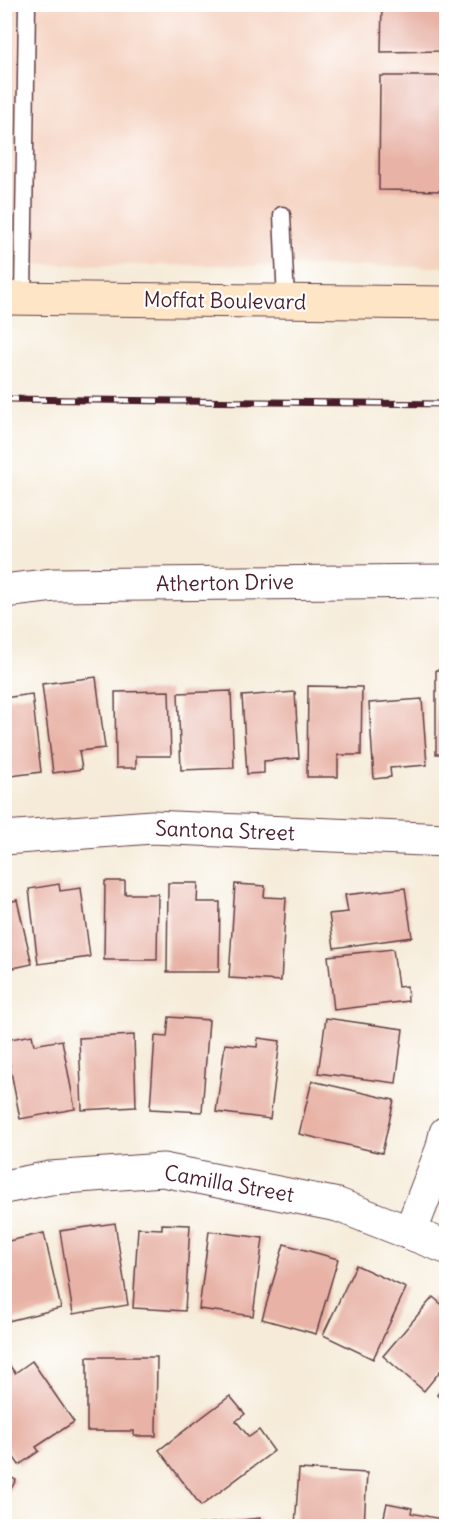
<svg xmlns="http://www.w3.org/2000/svg" width="451" height="1531" viewBox="0 0 451 1531" font-family="Delius,sans-serif">
<rect width="100%" height="100%" fill="#fff"/>
<filter id="ink" filterUnits="userSpaceOnUse"><feTurbulence type="fractalNoise" baseFrequency=".0167" numOctaves="2"/><feDisplacementMap in="SourceGraphic" scale="12" xChannelSelector="R" yChannelSelector="G"/><feConvolveMatrix kernelMatrix="1 2 1 2 8 2 1 2 1" color-interpolation-filters="sRGB"/></filter>
<filter id="wash" filterUnits="userSpaceOnUse"><feTurbulence type="fractalNoise" baseFrequency=".008" numOctaves="4" result="noise"/><feDisplacementMap in="SourceGraphic" scale="24" xChannelSelector="R" yChannelSelector="G"/><feGaussianBlur stdDeviation="1.35" result="paint"/><feColorMatrix in="noise" values="0 0 0 0 0 0 0 0 0 0 0 0 0 0 0 0 0 1.4 0 .05"/><feComposite in="paint" operator="in"/></filter>
<g filter="url(#wash)">
<rect width="100%" height="100%" fill="#f5ebd8"/>
<path fill="#f5d3c1" d="M 5,5 L 446,5 L 446,267 L 5,264 Z"/>
<g id="blocks">
<g fill="#e8b2a6">
<path d="M 382,4 L 446,4 L 446,51 L 381,52 Z"/>
<path d="M 380,76 L 446,76 L 446,191 L 379,190 Z"/>
<rect x="436" y="670" width="10" height="84"/>
<path d="M 96,677 L 105,748 L 79,751 L 82,769 L 53,773 L 42,684 Z"/>
<path d="M 308,686 L 362,687 L 361,755 L 338,755 L 338,777 L 307,777 Z"/>
<path d="M 169,691 L 171,756 L 136,756 L 136,768 L 116,768 L 115,692 Z"/>
<path d="M 231,691 L 234,768 L 181,770 L 178,693 Z"/>
<path d="M 295,692 L 299,758 L 264,761 L 264,773 L 247,774 L 242,696 Z"/>
<path d="M 32,694 L 41,772 L 11,776 L 9,765 L 4,766 L 4,698 Z"/>
<path d="M 422,699 L 427,765 L 390,768 L 391,777 L 374,779 L 369,703 Z"/>
<path d="M 105,881 L 125,881 L 125,894 L 158,894 L 157,960 L 104,960 Z"/>
<path d="M 168,883 L 198,883 L 197,902 L 220,902 L 219,972 L 167,972 Z"/>
<path d="M 59,884 L 60,891 L 81,888 L 90,957 L 38,964 L 29,889 Z"/>
<path d="M 235,884 L 265,886 L 264,897 L 286,898 L 281,981 L 229,978 Z"/>
<path d="M 405,888 L 412,937 L 334,948 L 329,914 L 348,912 L 345,895 Z"/>
<path d="M 17,900 L 32,964 L 4,970 L 4,903 Z"/>
<path d="M 393,949 L 398,987 L 407,986 L 408,1001 L 334,1010 L 328,956 Z"/>
<path d="M 169,1017 L 209,1020 L 202,1112 L 150,1109 L 155,1036 L 167,1037 Z"/>
<path d="M 326,1018 L 403,1029 L 396,1083 L 318,1073 Z"/>
<path d="M 32,1035 L 34,1045 L 62,1040 L 75,1109 L 20,1119 L 5,1040 Z"/>
<path d="M 134,1035 L 136,1107 L 82,1110 L 79,1038 Z"/>
<path d="M 258,1038 L 280,1041 L 270,1119 L 216,1112 L 225,1044 L 257,1047 Z"/>
<path d="M 312,1081 L 394,1100 L 382,1153 L 299,1134 Z"/>
<path d="M 115,1223 L 128,1305 L 73,1314 L 60,1231 Z"/>
<path d="M 162,1224 L 190,1225 L 185,1311 L 133,1308 L 138,1228 L 162,1229 Z"/>
<path d="M 209,1231 L 263,1238 L 253,1316 L 199,1309 Z"/>
<path d="M 44,1233 L 61,1308 L 8,1321 L 4,1304 L 4,1242 Z"/>
<path d="M 284,1244 L 338,1259 L 316,1334 L 262,1319 Z"/>
<path d="M 356,1265 L 406,1288 L 373,1359 L 323,1335 Z"/>
<path d="M 433,1297 L 446,1308 L 446,1364 L 424,1391 L 383,1356 Z"/>
<path d="M 87,1357 L 157,1357 L 156,1436 L 134,1436 L 134,1431 L 87,1431 Z"/>
<path d="M 32,1361 L 74,1422 L 36,1447 L 39,1451 L 19,1465 L 4,1443 L 4,1363 L 7,1362 L 15,1373 Z"/>
<path d="M 446,1382 L 446,1402 L 437,1395 Z"/>
<path d="M 230,1396 L 245,1414 L 236,1421 L 249,1437 L 259,1430 L 274,1451 L 201,1506 L 159,1450 Z"/>
<path d="M 299,1469 L 367,1473 L 364,1526 L 295,1526 Z"/>
<path d="M 4,1474 L 16,1480 L 4,1501 Z"/>
<path d="M 387,1503 L 412,1508 L 411,1513 L 446,1520 L 446,1526 L 382,1526 Z"/>
<path d="M 260,1518 L 261,1526 L 194,1526 L 194,1525 Z"/>
</g>
</g>
</g>
<g filter="url(#ink)">
<use href="#blocks" fill-opacity="0" stroke="#643e45" stroke-width="1.5"/>
<g fill="none" stroke-linecap="round" stroke-linejoin="round">
<g stroke="#643e45" stroke-width="19">
<g id="service">
<path d="M 282,215 L 286,301"/>
<path d="M 23,298 L 27,4"/>
</g>
</g>
<g stroke="#643e45" stroke-width="35">
<g id="minor">
<path d="M 4,838 L 152,827 L 446,840"/>
<path d="M 4,1187 L 50,1178 L 163,1170 L 338,1205 L 446,1247"/>
<path d="M 410,1233 L 442,1150 L 446,1133"/>
</g>
</g>
<g stroke="#643e45" stroke-width="35">
<path id="tertiary" d="M 4,591 L 54,585 L 446,581"/>
</g>
<g stroke="#643e45" stroke-width="35">
<path id="secondary" d="M 4,298 L 446,303"/>
</g>
<use href="#service" stroke="#fff" stroke-width="16"/>
<use href="#minor" stroke="#fff" stroke-width="33"/>
<use href="#tertiary" stroke="#fff" stroke-width="33"/>
<use href="#secondary" stroke="#fde5c5" stroke-width="33"/>
<g stroke="#4a1f2b" stroke-width="7">
<path id="rail" d="M 4,399 L 446,404"/>
</g>
<use href="#rail" stroke="#fff" stroke-width="4.5" stroke-dasharray="14" stroke-linecap="butt"/>
</g>
</g>
<g text-anchor="middle" stroke-width="4.5" stroke-linejoin="round" paint-order="stroke">
<g font-size="21" fill="#4a1f2b" stroke="#fff">
<text transform="translate(225 301) rotate(1)" y="7">Moffat Boulevard</text>
<text transform="translate(225 583) rotate(-1)" y="7">Atherton Drive</text>
<text transform="translate(225 831) rotate(2)" y="7">Santona Street</text>
<text transform="translate(229 1184) rotate(10)" y="7">Camilla Street</text>
</g>
</g>
<rect width="451" height="1531" fill="none" stroke="#fff" stroke-width="24"/>
</svg>
